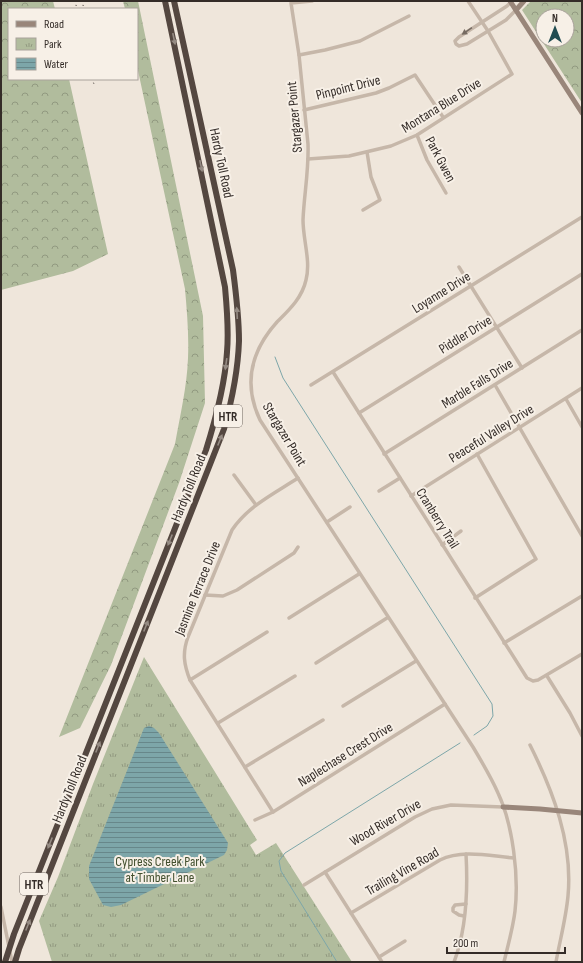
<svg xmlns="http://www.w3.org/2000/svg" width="583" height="963" viewBox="0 0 583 963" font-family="'Sofia Sans Condensed',sans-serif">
<defs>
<pattern id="forest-crowns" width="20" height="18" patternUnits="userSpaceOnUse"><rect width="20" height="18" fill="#b1bc9d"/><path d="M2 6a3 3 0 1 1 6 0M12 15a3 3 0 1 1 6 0" fill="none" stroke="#919980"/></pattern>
<pattern id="park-tufts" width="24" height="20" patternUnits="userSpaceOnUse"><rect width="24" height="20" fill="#b1bc9d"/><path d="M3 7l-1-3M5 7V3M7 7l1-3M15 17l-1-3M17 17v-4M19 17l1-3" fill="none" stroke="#919980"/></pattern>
<pattern id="water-rules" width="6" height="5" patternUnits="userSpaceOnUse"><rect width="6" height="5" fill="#7da6a9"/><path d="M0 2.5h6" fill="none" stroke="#67878a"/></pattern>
</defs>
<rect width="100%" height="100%" fill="#efe6db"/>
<g fill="url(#forest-crowns)" fill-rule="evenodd">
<path d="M 1,1 L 53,1 L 55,9 L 9,9 L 9,79 L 69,79 L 108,254 L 73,271 L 1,290 Z"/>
<path d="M 123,1 L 138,1 L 203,316 L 205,403 L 179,483 L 111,665 L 80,728 L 59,737 L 175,444 C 180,415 187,387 188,358 C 189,335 187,312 185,289 L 137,66 L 137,9 L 125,9 Z"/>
<path d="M 531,1 L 582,1 L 582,103 L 522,10 ZM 543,16 L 567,16 L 567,40 L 543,40 Z"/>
</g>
<path fill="url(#park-tufts)" d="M 144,657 L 257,840 L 250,845 L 256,855 L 276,843 L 352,962 L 52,962 L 39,921 L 58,877 L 93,784 Z"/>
<path fill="url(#water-rules)" d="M 149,726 L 154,728 L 159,733 L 228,843 L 227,850 L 224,855 L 121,905 L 111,907 L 103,905 L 89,879 L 89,866 L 144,728 Z"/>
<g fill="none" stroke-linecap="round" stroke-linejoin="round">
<g stroke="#7da6a9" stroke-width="1">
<path d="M 275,357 L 283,378 L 492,704 L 493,716 L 487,726 L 474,735"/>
<path d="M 337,962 L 281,871 L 279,861 L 285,853 L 460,743"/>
</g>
<g stroke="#c6b7a9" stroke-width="3.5">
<path d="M 312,1 L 291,3 L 299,55 L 308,144 C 309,170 304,195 303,220 C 303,240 311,261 306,280 C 302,298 289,310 277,322 C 251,351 243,384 260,420 L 473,747 C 482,762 491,777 498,793 C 513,825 519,876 515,911 C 513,928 508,945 504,962"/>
<path d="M 511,2 L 507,6 L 459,37 L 455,41 L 456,44 L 459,46 L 467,44 L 506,20 L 516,10"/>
<path d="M 299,55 L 325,50 L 360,41 L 409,16"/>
<path d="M 304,110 L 376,93 L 389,88 L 415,75 L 443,117"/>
<path d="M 417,135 L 427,160 L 446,193"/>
<path d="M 308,159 L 349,156 L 391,146 L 417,135 L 512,74 L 488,31 L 468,1"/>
<path d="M 363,210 L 380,200 L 371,177 L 367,152"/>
<path d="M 459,267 L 522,368"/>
<path d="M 333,372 L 527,678 L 533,681 L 538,680 L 582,654"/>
<path d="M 311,385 L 582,217"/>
<path d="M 495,385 L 582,536"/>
<path d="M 566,399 L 582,427"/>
<path d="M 359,413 L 582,274"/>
<path d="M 384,454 L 582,330"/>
<path d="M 234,475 L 256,505"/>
<path d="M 379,491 L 400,478"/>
<path d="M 411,496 L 582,388"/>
<path d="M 327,522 L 350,507"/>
<path d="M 442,545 L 461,531"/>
<path d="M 205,595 L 223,596 L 237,590 L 294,553 L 298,547"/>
<path d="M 475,598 L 536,559 L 477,454"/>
<path d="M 289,618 L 359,574"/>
<path d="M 504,643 L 582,596"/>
<path d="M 316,663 L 387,618"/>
<path d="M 547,676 L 570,713 L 582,736"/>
<path d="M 190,680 L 267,632"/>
<path d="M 343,706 L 416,661"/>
<path d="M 218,723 L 295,676"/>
<path d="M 530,745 C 553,791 573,843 568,896 C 566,918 560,940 556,962"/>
<path d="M 245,767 L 323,720"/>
<path d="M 273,812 L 190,680 C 184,665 182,653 188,637 L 232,530 C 248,506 275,493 298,478"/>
<path d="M 255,820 L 273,812 L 445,704"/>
<path d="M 325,872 L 382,962"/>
<path d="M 304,885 L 415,817 L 432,809 L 451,805 L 503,807"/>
<path d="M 1,907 L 12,962"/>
<path d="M 351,913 L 440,860 C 462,849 490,856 514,858"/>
<path d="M 464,916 L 459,915 L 453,911 L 453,908 L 455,905 L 466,904"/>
<path d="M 379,957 L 405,941"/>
<path d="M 454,962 C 467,928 468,890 466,854"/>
</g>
<g stroke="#99867a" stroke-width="5">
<path d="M 510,1 L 582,113"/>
<path d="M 516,10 L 524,1"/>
<path d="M 503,807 L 540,809 L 582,813"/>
</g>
<g stroke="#544740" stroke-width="6">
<path d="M 65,806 L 206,450 C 216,418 225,385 227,352 C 229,330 227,309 225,287 L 165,1"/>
<path d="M 15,962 L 19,949 L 224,429 C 232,400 238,371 239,341 C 239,317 236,293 233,270 L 174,1"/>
</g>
<g stroke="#342c28" stroke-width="1" stroke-dasharray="1 3" stroke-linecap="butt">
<path d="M 75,1 L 77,9"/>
<path d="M 82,1 L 84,9"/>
<path d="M 92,79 L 94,84"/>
</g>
<path stroke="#544740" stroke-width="6" d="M 5,962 L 14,934 L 65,806"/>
</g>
<defs><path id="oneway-solid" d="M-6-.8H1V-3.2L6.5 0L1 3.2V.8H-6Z"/></defs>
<use fill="#766b62" href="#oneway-solid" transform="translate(467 31) rotate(146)"/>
<g fill="#958b83">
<use href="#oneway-solid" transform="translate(174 39) rotate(78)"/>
<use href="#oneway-solid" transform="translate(201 166) rotate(78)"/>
<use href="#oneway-solid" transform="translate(237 313) rotate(-93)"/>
<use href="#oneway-solid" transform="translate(226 364) rotate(98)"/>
<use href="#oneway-solid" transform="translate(220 440) rotate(-68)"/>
<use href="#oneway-solid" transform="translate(170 540) rotate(112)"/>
<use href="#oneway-solid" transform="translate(146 626) rotate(-68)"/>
<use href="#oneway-solid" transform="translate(98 747) rotate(-68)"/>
<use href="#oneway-solid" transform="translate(50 843) rotate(112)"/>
<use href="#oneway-solid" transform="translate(28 925) rotate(-68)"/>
</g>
<g text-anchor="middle" stroke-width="4" stroke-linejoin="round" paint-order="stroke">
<g fill="#f7f0e7" stroke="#6e6761" stroke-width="1">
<rect x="214" y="405" width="28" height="22" rx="3"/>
<rect x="20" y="873" width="28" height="22" rx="3"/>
</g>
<g font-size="13" font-weight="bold" fill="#342c28">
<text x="228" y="421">HTR</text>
<text x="34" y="889">HTR</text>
</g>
<g font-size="14" fill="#342c28" stroke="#f7f0e7">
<text transform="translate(348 87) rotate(-14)" y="5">Pinpoint Drive</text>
<text transform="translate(441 105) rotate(-32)" y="5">Montana Blue Drive</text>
<text transform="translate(294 117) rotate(-95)" y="5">Stargazer Point</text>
<text transform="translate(441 159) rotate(62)" y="5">Park Gwen</text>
<text transform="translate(222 163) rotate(78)" y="5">Hardy Toll Road</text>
<text transform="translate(441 292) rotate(-32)" y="5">Loyanne Drive</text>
<text transform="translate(465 334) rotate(-32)" y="5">Piddler Drive</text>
<text transform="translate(477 383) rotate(-32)" y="5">Marble Falls Drive</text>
<text transform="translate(491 433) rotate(-32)" y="5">Peaceful Valley Drive</text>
<text transform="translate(285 434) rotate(59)" y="5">Stargazer Point</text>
<text transform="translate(188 488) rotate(-68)" y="5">Hardy Toll Road</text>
<text transform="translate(438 518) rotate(58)" y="5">Cranberry Trail</text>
<text transform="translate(197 588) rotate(-68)" y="5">Jasmine Terrace Drive</text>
<text transform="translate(345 754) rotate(-32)" y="5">Naplechase Crest Drive</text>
<text transform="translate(69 789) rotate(-68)" y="5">Hardy Toll Road</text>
<text transform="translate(385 822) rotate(-30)" y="5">Wood River Drive</text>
<text transform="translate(402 871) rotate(-30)" y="5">Trailing Vine Road</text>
</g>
<g font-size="14" fill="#424f2e" stroke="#f7f0e7">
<text x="160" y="866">Cypress Creek Park<tspan x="160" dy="16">at Timber Lane</tspan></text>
</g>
</g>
<rect width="583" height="963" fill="none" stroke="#342c28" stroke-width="4"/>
<rect x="8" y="8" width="130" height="72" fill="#f7f0e7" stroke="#a9a29b"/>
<rect x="16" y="21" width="20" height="6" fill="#99867a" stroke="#a9a29b"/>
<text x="44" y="28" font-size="12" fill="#342c28">Road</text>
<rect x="16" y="38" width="20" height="12" fill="url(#park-tufts)" stroke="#a9a29b"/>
<text x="44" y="48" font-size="12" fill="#342c28">Park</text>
<rect x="16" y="58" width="20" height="12" fill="url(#water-rules)" stroke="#a9a29b"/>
<text x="44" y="68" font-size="12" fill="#342c28">Water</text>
<g transform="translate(555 28)"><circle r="19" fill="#f7f0e7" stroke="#a9a29b"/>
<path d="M0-3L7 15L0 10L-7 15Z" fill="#224c51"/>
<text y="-6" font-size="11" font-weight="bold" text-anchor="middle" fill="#342c28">N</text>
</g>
<path d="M447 947v6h118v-6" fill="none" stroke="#342c28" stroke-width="2"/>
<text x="453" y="947" font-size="12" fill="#342c28" stroke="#f7f0e7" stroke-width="3" paint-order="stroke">200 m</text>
</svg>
